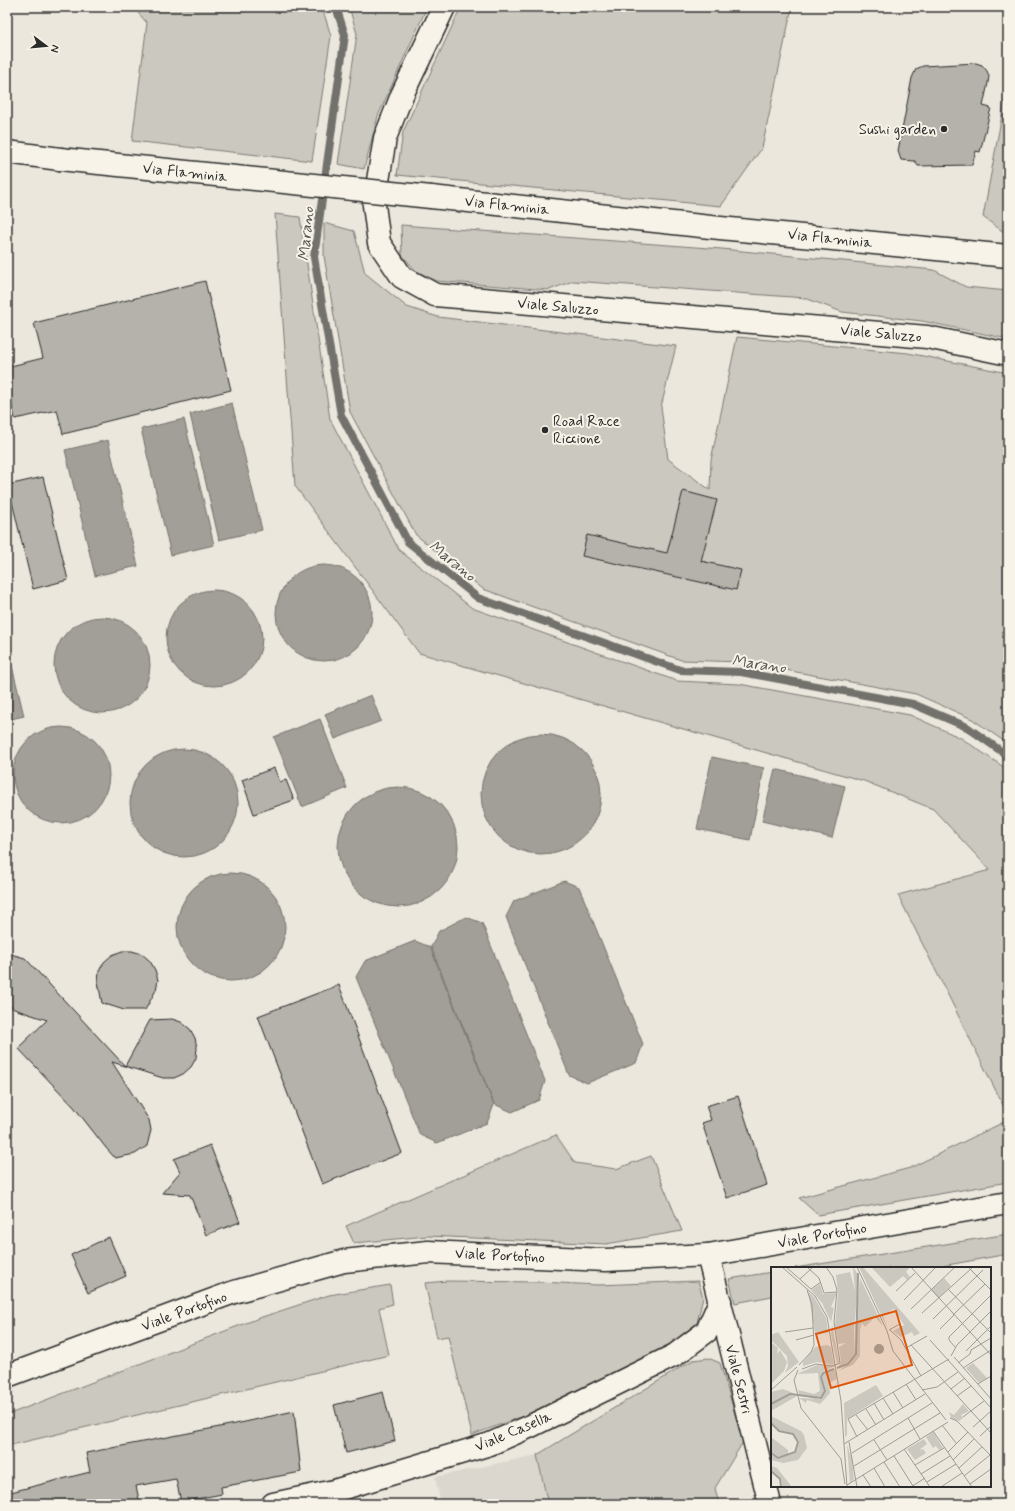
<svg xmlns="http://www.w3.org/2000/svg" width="1015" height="1511" viewBox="0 0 1015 1511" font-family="Mynerve,sans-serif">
<rect width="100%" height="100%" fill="#ebe7dd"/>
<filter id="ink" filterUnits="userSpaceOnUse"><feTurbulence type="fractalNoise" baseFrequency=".025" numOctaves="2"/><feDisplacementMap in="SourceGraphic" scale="8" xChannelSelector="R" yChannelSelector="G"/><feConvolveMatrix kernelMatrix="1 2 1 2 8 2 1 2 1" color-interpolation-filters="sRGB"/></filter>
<g filter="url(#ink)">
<path fill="#dbd7ce" d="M 537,1455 L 548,1504 L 441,1504 L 435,1477 Z"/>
<g fill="#cbc8bf" stroke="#7b7a75">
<path d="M 133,7 L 322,7 L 331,36 L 312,161 L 132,141 L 147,23 Z"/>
<path d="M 349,7 L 427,7 L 378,116 L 364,169 L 338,164 L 357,34 Z"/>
<path d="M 461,7 L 792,7 L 762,148 L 721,206 L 397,175 L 403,132 Z"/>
<path d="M 1008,82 L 1008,235 L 983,217 Z"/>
<path d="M 275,214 L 300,217 L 330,419 L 399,550 L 472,608 L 677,681 L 739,684 L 910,715 L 961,738 L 1008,770 L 1008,1115 L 898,895 L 990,870 L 933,809 L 864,781 L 419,653 L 295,486 Z"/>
<path d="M 324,223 L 354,231 L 365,273 L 407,307 L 438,317 L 676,346 L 661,407 L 668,459 L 710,490 L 711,460 L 737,337 L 908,353 L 1008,373 L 1008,744 L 972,719 L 916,694 L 742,662 L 681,660 L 483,589 L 416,535 L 350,412 L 324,256 Z"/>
<path d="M 401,225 L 722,249 L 934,270 L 966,287 L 1008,291 L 1008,339 L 922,321 L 842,312 L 805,298 L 573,281 L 549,290 L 437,281 L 416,271 L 402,255 Z"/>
<path d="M 1008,1120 L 1008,1182 L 818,1215 L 799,1198 L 910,1168 Z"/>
<path d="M 556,1135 L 575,1163 L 616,1169 L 651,1156 L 682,1231 L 606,1244 L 427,1236 L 354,1243 L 346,1226 Z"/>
<path d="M 1008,1234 L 1008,1254 L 931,1268 L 795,1268 Z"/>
<path d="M 772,1272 L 772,1296 L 735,1303 L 729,1279 Z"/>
<path d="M 447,1281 L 540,1282 L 598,1285 L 698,1281 L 703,1297 L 697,1323 L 669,1345 L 526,1415 L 472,1435 L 448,1336 L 437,1338 L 425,1283 Z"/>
<path d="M 390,1285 L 393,1304 L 379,1308 L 389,1355 L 7,1446 L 7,1415 L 259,1318 L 329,1295 Z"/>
<path d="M 708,1358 L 720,1363 L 743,1442 L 715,1488 L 719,1504 L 548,1504 L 537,1455 L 693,1360 Z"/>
</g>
<g fill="#a29f98" stroke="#72716c">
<path d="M 232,403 L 262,530 L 219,540 L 190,414 Z"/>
<path d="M 184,419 L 214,545 L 171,555 L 141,429 Z"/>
<path d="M 108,440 L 138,566 L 95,576 L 65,450 Z"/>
<circle cx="324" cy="613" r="48"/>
<circle cx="214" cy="638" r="48"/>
<circle cx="102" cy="665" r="48"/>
<path d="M 7,645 L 24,716 L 7,720 Z"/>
<path d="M 371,695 L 381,721 L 335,739 L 325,714 Z"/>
<path d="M 320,719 L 347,788 L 302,807 L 274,737 Z"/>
<circle cx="61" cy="775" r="48"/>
<circle cx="541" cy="794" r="60"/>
<circle cx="184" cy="803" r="54"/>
<path d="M 712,757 L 764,768 L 750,840 L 697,829 Z"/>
<path d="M 775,769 L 845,786 L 832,838 L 762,821 Z"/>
<circle cx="398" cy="847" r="60"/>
<circle cx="231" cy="927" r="54"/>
<path d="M 564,881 L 579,887 L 643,1044 L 636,1063 L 587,1083 L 569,1075 L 506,917 L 514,901 Z"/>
<path d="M 466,917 L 482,923 L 545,1081 L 539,1100 L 512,1112 L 494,1104 L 431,947 L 439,931 Z"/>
<path d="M 415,941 L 430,947 L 494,1105 L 487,1123 L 437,1143 L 420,1135 L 356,977 L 365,961 Z"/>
</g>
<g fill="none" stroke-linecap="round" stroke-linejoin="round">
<path stroke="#72716c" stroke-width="8" d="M 336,7 L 345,35 L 314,257 L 341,415 L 408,542 L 478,598 L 599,641 L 680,670 L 741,672 L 913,704 L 967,727 L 1008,756"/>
</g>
<g fill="#b5b2ab" stroke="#2b2b2b">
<path d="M 976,63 L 982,65 L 987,71 L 989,76 L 988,83 L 983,106 L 991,108 L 980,152 L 976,151 L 972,165 L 918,166 L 915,161 L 901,160 L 898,151 L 912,78 L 916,69 L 923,66 Z"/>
<path d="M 205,281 L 231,390 L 100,423 L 100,425 L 63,434 L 57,410 L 15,419 L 7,383 L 7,367 L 43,358 L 34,323 Z"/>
<path d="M 43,477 L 68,580 L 33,589 L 8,485 Z"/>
<path d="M 683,491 L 717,500 L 701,561 L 741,570 L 736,590 L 582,556 L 587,535 L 667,553 Z"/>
<path d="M 274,768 L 280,782 L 286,780 L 294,800 L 254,814 L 242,780 Z"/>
<path d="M 122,951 L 132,951 L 142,954 L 150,961 L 155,970 L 158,980 L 156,990 L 145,1010 L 124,1010 L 102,1003 L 98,982 L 99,971 L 104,962 L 112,955 Z"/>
<path d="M 7,953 L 25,958 L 125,1066 L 150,1020 L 172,1019 L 181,1022 L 190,1029 L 195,1038 L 197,1048 L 196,1058 L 191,1067 L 183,1074 L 174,1078 L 163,1078 L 112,1062 L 149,1120 L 151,1130 L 147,1146 L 135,1154 L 115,1158 L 106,1148 L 74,1107 L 18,1048 L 47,1020 L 14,1009 L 7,1003 Z"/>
<path d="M 339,985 L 402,1153 L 322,1184 L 258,1016 Z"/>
<path d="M 738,1096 L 767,1185 L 727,1198 L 702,1123 L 711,1120 L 706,1106 Z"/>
<path d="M 210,1145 L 240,1222 L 206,1235 L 190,1195 L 162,1193 L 180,1172 L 174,1159 Z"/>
<path d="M 109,1237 L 126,1276 L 88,1293 L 71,1255 Z"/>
<path d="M 383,1392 L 395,1441 L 346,1453 L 334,1405 Z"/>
<path d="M 294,1411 L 301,1472 L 221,1487 L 222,1494 L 181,1502 L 176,1479 L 136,1486 L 140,1504 L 7,1504 L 7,1493 L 90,1472 L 86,1453 L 245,1422 Z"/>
</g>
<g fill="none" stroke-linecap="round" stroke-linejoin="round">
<g stroke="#2b2b2b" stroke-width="25">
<g id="minor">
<path d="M 444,7 L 402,95 L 385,138 L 374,205 L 379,243 L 402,277 L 435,295 L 927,337 L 1008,354"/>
<path d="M 708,1255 L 770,1504"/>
<path d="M 273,1504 L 334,1491 L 490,1444 L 531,1426 L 675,1355 L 707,1331 L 720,1301"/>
</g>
</g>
<g stroke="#2b2b2b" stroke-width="25">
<path id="tertiary" d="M 7,1376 L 234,1292 L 344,1261 L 428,1252 L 606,1260 L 708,1255 L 1008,1203"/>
</g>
<g stroke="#2b2b2b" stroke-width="25">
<g id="primary">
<path d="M 7,152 L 60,159"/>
<path d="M 431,197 L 720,228 L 1008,256"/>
</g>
</g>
<use href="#minor" stroke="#f7f3e8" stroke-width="22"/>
<use href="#tertiary" stroke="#f7f3e8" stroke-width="22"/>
<use href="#primary" stroke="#f7f3e8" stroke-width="22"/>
<g stroke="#2b2b2b" stroke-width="25" stroke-linecap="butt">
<path id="primary-bridge" d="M 60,159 L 431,197"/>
</g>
<use href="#primary-bridge" stroke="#f7f3e8" stroke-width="22"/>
</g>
</g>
<g fill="#2b2b2b" stroke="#f7f3e8" stroke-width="1.5">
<circle cx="944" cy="129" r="4"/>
<circle cx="545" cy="430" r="4"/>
</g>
<g text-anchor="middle" stroke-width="4" stroke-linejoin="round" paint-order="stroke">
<g font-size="15" fill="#2b2b2b" stroke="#f7f3e8" text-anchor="end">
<text x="936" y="134">Sushi garden</text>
<text x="553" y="426" text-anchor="start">Road Race<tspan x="553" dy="17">Riccione</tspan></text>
</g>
<g font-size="15" fill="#2b2b2b" stroke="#f7f3e8">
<text transform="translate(185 172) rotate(6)" y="5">Via Flaminia</text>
<text transform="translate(507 205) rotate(6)" y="5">Via Flaminia</text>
<text transform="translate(830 238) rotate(6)" y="5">Via Flaminia</text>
<text transform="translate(558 306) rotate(5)" y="5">Viale Saluzzo</text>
<text transform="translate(881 333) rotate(5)" y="5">Viale Saluzzo</text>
<text transform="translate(822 1235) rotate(-10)" y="5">Viale Portofino</text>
<text transform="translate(500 1255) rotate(3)" y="5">Viale Portofino</text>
<text transform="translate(184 1311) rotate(-20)" y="5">Viale Portofino</text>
<text transform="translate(739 1379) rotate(76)" y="5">Viale Sestri</text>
<text transform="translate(513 1431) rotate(-23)" y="5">Viale Casella</text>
</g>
<g font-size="16" font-style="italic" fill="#555451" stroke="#f7f3e8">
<text transform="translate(305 234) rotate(-85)" y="6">Marano</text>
<text transform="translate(453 560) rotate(39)" y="6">Marano</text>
<text transform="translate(759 663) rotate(8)" y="6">Marano</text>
</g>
</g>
<g transform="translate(771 1267)">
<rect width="220" height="220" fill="#ebe7dd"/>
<path d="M 82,0 L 88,9 L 83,62 L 84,87 L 77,96 L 67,101 L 70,95 L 68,80 L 75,76 L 67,77 L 64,58 L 67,26 L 65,8 L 79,5 L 84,24 ZM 88,0 L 92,0 L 149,66 L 143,69 L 141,65 L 130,70 L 122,64 L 133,58 L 123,42 L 112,48 L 117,63 ZM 100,0 L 139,0 L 135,5 L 139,10 L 136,13 L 132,9 L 119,20 ZM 89,11 L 112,59 L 104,50 L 94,60 L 91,56 L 89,63 L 89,89 L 82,98 L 67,104 L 77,97 L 85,87 L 84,62 ZM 173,11 L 180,19 L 167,31 L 160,23 ZM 49,17 L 52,27 L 66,26 L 60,40 L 63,41 L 60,55 L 51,36 L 40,23 ZM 37,24 L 43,30 L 55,51 L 57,66 L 44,67 ZM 61,57 L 68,95 L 66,97 L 60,67 ZM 7,65 L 28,95 L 14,106 L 17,99 L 16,89 L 0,73 L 0,68 ZM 0,75 L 7,81 L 6,87 L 9,83 L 16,95 L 13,104 L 0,117 ZM 56,78 L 60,80 L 63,98 L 46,95 L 32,99 L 32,95 L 44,80 ZM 202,96 L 216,111 L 208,116 L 195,101 ZM 46,98 L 64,99 L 51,105 L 49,110 L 54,124 L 52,128 L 45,132 L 28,128 L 27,123 L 43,127 L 49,124 L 47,106 L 26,107 ZM 64,102 L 66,112 L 58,116 L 59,126 L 53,133 L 49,137 L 36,133 L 35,136 L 28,131 L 50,132 L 55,124 L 51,110 L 52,106 ZM 105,118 L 112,129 L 76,152 L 76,168 L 74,170 L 73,136 ZM 12,122 L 25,127 L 19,127 L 0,137 L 0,125 ZM 19,128 L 26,129 L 0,144 L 0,138 ZM 192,137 L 198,144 L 190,148 L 192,151 L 188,154 L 180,151 L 178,145 L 183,148 ZM 0,149 L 30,164 L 33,168 L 36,181 L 27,193 L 12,196 L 0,193 L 0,188 L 7,191 L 24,185 L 28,174 L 22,166 L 8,163 L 0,156 ZM 162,165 L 172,181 L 168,183 L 165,179 L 162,181 L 155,170 ZM 0,170 L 17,183 L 17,187 L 7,190 L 1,187 ZM 153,172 L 156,177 L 148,183 L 152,182 L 155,186 L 144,193 L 136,182 ZM 76,178 L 81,192 L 83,212 L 79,216 ZM 0,199 L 6,201 L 21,220 L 11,220 L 10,212 L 0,203 Z" fill="#cbc8bf"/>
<path d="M103 82a5 5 0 1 1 10 0a5 5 0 1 1-10 0Z" fill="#a29f98"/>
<path fill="none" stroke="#a29f98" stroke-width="2" d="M 66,101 L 77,97 L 85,87 L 87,6M 0,137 L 19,127 L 50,131 L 54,124 L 50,110 L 52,106 L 63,102M 0,156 L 8,164 L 22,167 L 27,175 L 24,185 L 7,191 L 0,186M 0,204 L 9,212 L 10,220"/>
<path fill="none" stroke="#9e9c96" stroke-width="1" d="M 11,0 L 44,29 L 56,50 L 70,134 L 76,220M 15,0 L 40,22 L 50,15M 36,0 L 48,11 L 53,26 L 66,25M 86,0 L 116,64 L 122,84 L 175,153M 140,0 L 220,88M 197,0 L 220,23M 29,12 L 42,0M 177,22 L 220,66M 125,24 L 144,6M 133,33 L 165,0M 140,42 L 184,0M 151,46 L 202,0M 182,48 L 214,17M 162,52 L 212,3M 169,62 L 183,48M 118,63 L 129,57M 119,63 L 130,73 L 150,109M 14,65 L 42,61M 25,73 L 43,68M 159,73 L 220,141M 140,78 L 220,166M 184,80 L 178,73 L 178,70 L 220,28M 135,81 L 156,69M 195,84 L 220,59M 180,89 L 186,78 L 220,44M 183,90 L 220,132M 187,96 L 199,87 L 200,83 L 220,71M 28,98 L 40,85 L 43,78 L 41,38 L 36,23M 192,101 L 220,83M 31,102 L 45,97 L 62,99 L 69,96 L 63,55 L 66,23 L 62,10 L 55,0M 27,103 L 23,113 L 30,141 L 70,192 L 74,217M 135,117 L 145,133M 207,117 L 220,109M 180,122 L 194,111M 0,123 L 26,100M 151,123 L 166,120 L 187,105M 122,125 L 132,141M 186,129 L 200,119M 112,131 L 122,147M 103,136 L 113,153M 95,142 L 105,158M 85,148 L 97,163M 192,150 L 213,134M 137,151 L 149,172M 179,151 L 186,154 L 220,189M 171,158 L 185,176M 202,160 L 220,144M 162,164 L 201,220M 209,169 L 220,159M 86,170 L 77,152 L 178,92M 103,173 L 116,193M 78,175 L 86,220M 73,177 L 154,127M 133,182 L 159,220M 177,185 L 197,165M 81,186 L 161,136M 123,189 L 142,219M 182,193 L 203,172M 113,195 L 129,220M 144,198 L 173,181M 83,199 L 169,146M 103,201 L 114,220M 188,201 L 211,180M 150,207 L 179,189M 92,208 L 100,220M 193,209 L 219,188M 156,215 L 185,197M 199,217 L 220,202M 76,218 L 177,155M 140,220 L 154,211M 170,220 L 191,206"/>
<path fill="#df570e" fill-opacity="0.15" stroke="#df570e" stroke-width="2" d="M 125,44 L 141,98 L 60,121 L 45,67 Z"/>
<rect width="220" height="220" fill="none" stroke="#2b2b2b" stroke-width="2"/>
</g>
<rect width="1015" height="1511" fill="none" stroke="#f7f3e8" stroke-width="24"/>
<rect x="12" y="12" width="991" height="1487" fill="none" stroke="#2b2b2b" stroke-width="1.5" filter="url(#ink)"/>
<g transform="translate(46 46) rotate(106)" stroke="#f7f3e8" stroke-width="3" paint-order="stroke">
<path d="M0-3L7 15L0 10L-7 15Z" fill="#2b2b2b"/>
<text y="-6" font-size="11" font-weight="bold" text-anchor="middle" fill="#2b2b2b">N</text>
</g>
</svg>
